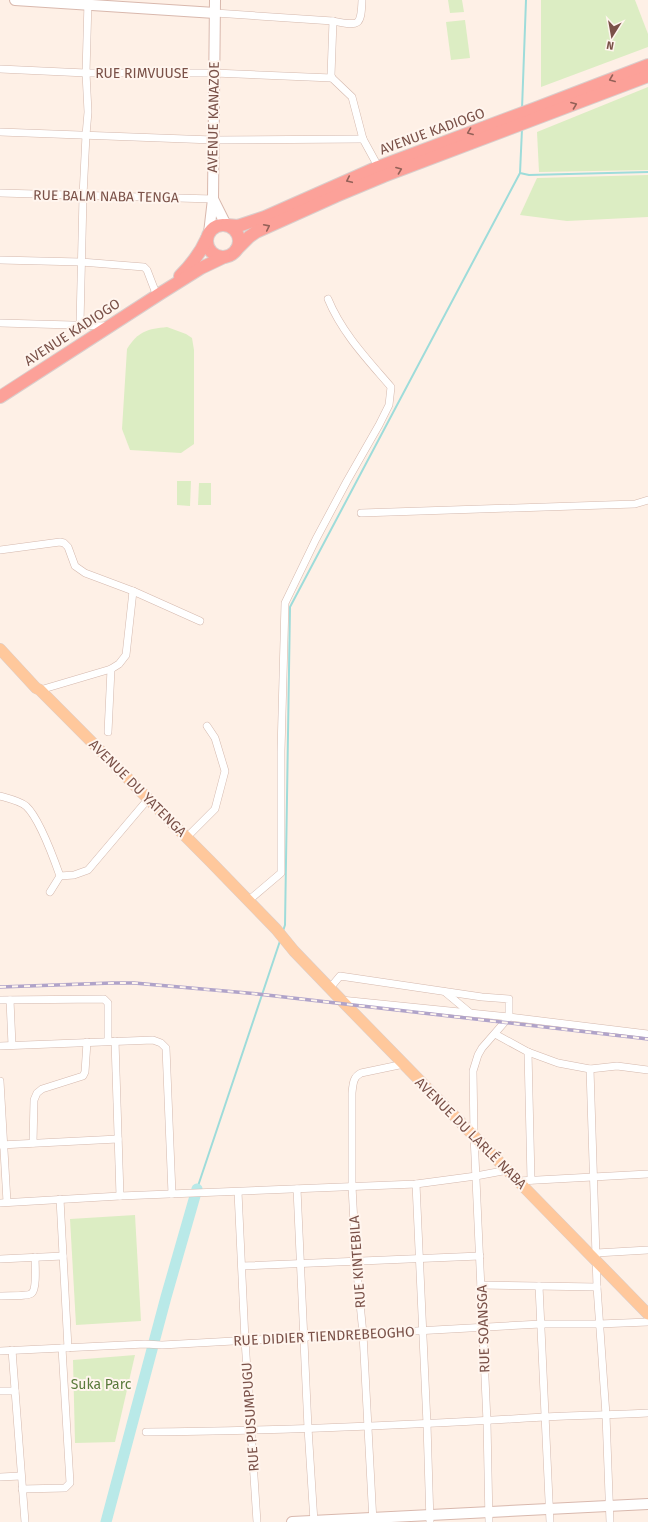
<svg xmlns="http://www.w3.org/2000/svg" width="648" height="1522" viewBox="0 0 648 1522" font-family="'Fira Sans',sans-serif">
<rect width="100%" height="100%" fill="#fef0e6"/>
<g fill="#dcedc3">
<path d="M 448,0 L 462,0 L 464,12 L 450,13 Z"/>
<path d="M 541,0 L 635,0 L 648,34 L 648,47 L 541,87 Z"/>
<path d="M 465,20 L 470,58 L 451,60 L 446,22 Z"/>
<path d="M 648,87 L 648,170 L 539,172 L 537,132 Z"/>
<path d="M 648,175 L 648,217 L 567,221 L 520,215 L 537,178 Z"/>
<path d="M 167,327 L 186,334 L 192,338 L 194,350 L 194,444 L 181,453 L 130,450 L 122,429 L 127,349 C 138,331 148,329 167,327 Z"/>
<path d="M 177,481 L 191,481 L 190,506 L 177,505 Z"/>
<path d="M 199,483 L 211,483 L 211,505 L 198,505 Z"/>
<path d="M 135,1215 L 141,1321 L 76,1325 L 70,1219 Z"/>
<path d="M 135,1355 L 115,1442 L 75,1443 L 73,1360 Z"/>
</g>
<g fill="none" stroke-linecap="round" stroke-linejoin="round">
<g stroke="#9edcda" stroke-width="2">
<path d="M 522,109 L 526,0"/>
<path d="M 520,173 L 529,175 L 648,172"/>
<path d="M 283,931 L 285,925 L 290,607 L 520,173 L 522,129"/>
<path d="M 197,1189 L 280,941"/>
</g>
<path stroke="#b9e9e8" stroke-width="11" d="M 106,1522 L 166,1297 L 197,1189"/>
<g stroke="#d4b8ad" stroke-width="8">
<g id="street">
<path d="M 215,13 L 333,21 C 359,26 361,27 362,0"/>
<path d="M 333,21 L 331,75 L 332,78 L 352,97 L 363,139 L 380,170"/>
<path d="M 0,69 L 86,73 L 214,73 L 332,78"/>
<path d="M 0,132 L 213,140 L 363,139"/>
<path d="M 0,193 L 213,199"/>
<path d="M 0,260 L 81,262 L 144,267 L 147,270 L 157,296"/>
<path d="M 0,323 L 109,326"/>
<path d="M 80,324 L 83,196 L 86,135 L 88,112 L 86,73 L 88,1"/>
<path d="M 361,513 L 635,504 L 648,500"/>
<path d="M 0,550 L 60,542 L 64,543 L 68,547 L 75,566 L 85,573 L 133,591 L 200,621"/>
<path d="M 40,690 L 111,669 L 119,664 L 126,655 L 133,591"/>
<path d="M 108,732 L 111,669"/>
<path d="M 0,796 C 7,798 20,801 26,806 C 39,818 54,859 60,876 L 50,892"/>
<path d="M 187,837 L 215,809 L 225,771 L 215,738 L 207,726"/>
<path d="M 60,876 L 74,875 L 88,870 L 149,798"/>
<path d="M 248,901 L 281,873 L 281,751 L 285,603 L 316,539 L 347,481 L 379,425 L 389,405 L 391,387 C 367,359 342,333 328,299"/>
<path d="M 330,988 L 340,976 L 482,997 L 509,999 L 509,1017 L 482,1048 L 478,1055 L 473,1071 L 474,1135 L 487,1422 L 489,1522"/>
<path d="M 445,992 L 469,1012"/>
<path d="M 0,1000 L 104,999 L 108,1003 L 108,1041"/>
<path d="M 10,1000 L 12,1045"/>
<path d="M 341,1000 L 509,1017 L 648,1034"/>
<path d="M 495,1034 L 528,1052 L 558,1063 L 590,1069 L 617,1066 L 648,1070"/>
<path d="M 115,1041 L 120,1196"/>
<path d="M 0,1046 L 153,1040 L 161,1043 L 166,1048 L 172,1194"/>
<path d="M 528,1052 L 531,1180"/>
<path d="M 590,1069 L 597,1287 L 606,1415 L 610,1522"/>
<path d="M 0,1081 L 7,1202"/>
<path d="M 33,1143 L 34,1100 L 37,1093 L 42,1089 L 83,1076 L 85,1072 L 87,1042"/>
<path d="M 0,1145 L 118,1139"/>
<path d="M 519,1181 L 648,1174"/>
<path d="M 416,1184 L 427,1424 L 430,1522"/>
<path d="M 297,1189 L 308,1428 L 314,1522"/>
<path d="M 238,1192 L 245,1340 L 257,1522"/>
<path d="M 60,1199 L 68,1348"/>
<path d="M 0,1203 L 120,1196 L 416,1184 L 476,1176 L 508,1170"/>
<path d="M 596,1253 L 648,1250"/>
<path d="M 0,1259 L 63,1256"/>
<path d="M 242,1266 L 480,1256"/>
<path d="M 481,1285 L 597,1287"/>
<path d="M 539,1286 L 550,1522"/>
<path d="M 0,1296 C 7,1295 28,1297 32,1293 C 37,1288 35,1264 35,1257"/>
<path d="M 12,1350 L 25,1522"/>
<path d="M 0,1351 L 145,1344 L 162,1345 L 541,1324 L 599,1324 L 648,1322"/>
<path d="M 0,1391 L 15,1391"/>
<path d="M 146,1432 C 279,1431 412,1425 545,1417 C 579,1415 614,1415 648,1413"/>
<path d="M 0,1477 L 21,1476"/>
<path d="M 22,1489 L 65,1488 L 70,1483 L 62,1348"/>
<path d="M 373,1522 L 363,1334 L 356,1262 L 352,1186 L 352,1093 C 353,1084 353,1077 361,1073 L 404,1064"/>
</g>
</g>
<g stroke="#d9b8ad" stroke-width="12">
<g id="secondary">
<path d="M 15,0 L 215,13"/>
<path d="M 213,199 L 226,225"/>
<path d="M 209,233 L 213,199 L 215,0"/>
<path d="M 292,1522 L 648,1504"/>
</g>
</g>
<g stroke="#dacecc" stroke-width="12">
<path id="primary" d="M 0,649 L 36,688 L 40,690 L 210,861 L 276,929 L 294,951 L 345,1004 L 648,1314"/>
</g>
<g stroke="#dacecc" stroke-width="14">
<g id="highway">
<circle cx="223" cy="241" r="16"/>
<path d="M 227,225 L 238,226 L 265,217 L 378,167 L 536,108 L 648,65"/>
<path d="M 236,250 L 249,237 L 256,232 L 336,196 L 384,176 L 648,76"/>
<path d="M 180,276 C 192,264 200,254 207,238"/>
<path d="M 0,397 L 161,293 L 201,268 L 224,257"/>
</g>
</g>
<use href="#street" stroke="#fff" stroke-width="7"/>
<use href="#secondary" stroke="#fff" stroke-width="10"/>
<use href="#primary" stroke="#ffc89c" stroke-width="11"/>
<use href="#highway" stroke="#fca199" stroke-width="12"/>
<g stroke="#b0a3c9" stroke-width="3.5">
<path id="rail" d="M 0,987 L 112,983 L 134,983 L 258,994 L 648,1039"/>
</g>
<use href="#rail" stroke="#fff5ee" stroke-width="2" stroke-dasharray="6" stroke-linecap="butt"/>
</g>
<defs><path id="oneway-chevron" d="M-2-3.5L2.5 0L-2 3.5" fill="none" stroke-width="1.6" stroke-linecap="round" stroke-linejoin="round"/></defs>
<g stroke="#946158">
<use href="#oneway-chevron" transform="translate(612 79) rotate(158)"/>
<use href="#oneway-chevron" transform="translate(574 105) rotate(-21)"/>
<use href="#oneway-chevron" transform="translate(470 132) rotate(159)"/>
<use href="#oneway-chevron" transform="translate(399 170) rotate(-21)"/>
<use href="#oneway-chevron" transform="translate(349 180) rotate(155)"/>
<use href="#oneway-chevron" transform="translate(267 227) rotate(-26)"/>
</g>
<g text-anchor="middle" stroke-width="4" stroke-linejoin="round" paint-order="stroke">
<g font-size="14" fill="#7a5148" stroke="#fff5ee">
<text x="142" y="78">RUE RIMVUUSE</text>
<text transform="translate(213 117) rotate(-89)" y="5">AVENUE KANAZOE</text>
<text transform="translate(432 131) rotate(-20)" y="5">AVENUE KADIOGO</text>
<text transform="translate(106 196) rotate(1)" y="5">RUE BALM NABA TENGA</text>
<text transform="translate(72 332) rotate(-33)" y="5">AVENUE KADIOGO</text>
<text transform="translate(138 788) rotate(45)" y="5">AVENUE DU YATENGA</text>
<text transform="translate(471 1133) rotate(45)" y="5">AVENUE DU LARLÉ NABA</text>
<text transform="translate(357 1262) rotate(-94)" y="5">RUE KINTEBILA</text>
<text transform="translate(483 1329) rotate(-92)" y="5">RUE SOANSGA</text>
<text transform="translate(324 1336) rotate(-3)" y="5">RUE DIDIER TIENDREBEOGHO</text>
<text transform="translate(250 1417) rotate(-94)" y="5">RUE PUSUMPUGU</text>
</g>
<g font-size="14" fill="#5a7a3c" stroke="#fff5ee">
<text x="101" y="1389">Suka Parc</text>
</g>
</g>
<g transform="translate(612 36) rotate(191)" stroke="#fff5ee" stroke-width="3" paint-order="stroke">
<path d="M0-3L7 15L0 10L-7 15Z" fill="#7a5148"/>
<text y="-6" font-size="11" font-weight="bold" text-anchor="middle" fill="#7a5148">N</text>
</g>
</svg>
